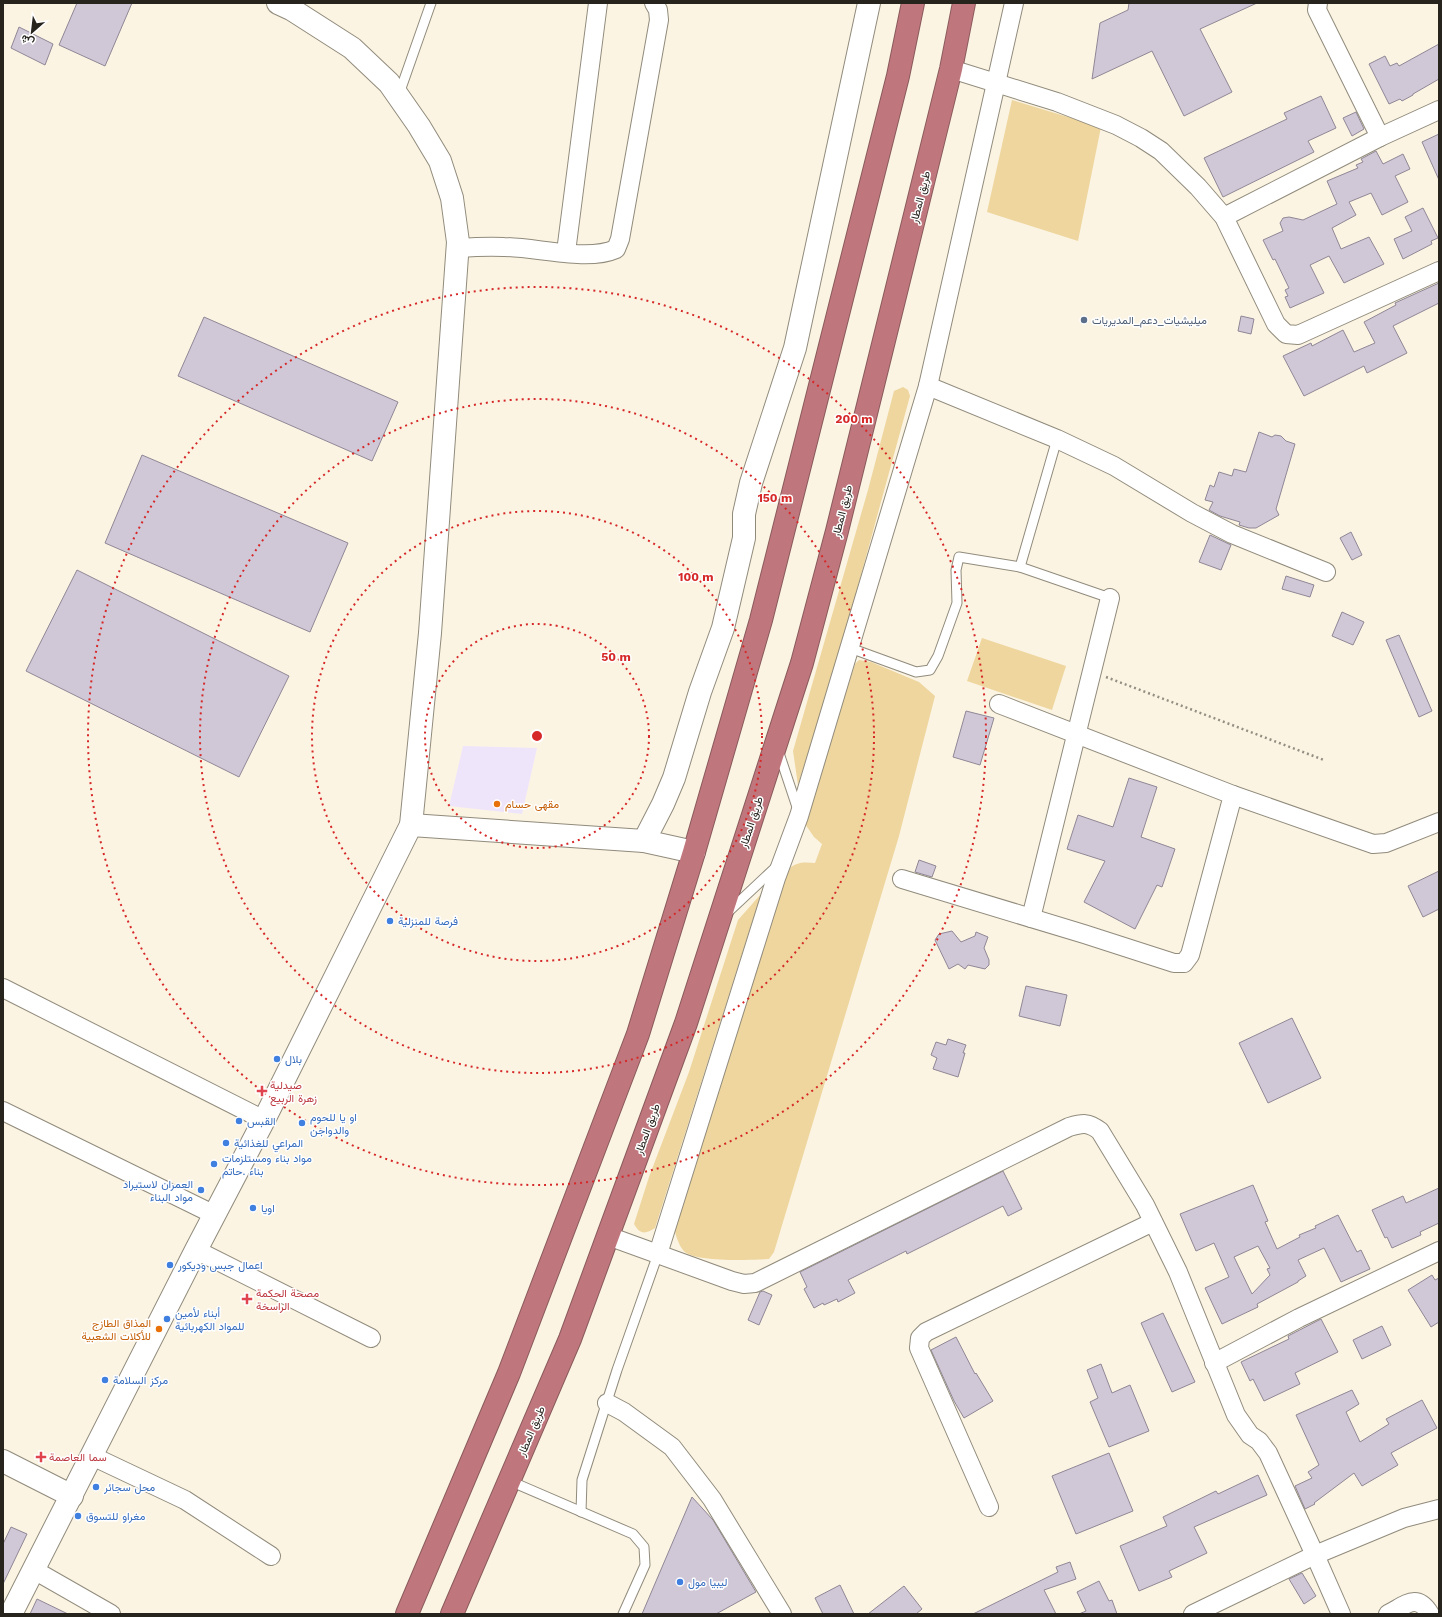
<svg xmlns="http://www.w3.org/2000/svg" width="1442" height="1617" viewBox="0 0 1442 1617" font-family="'Work Sans',Vazirmatn,sans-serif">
<rect width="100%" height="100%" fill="#fbf4e3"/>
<path fill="#efe5fb" d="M 463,746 L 537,748 L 522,814 L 449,806 Z"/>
<g fill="#eed69e">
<path d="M 1012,100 L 1101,127 L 1078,241 L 987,212 Z"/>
<path d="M 903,387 L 908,390 L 910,396 L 844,637 L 798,785 L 793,751 L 868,490 L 894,391 Z"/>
<path d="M 982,638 L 1066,666 L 1052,710 L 967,681 Z"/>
<path d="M 859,660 L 871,662 L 919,682 L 935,696 L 899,836 L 774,1252 L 769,1259 C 753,1260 692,1263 683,1250 C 677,1242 675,1232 673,1223 L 787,871 C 795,862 803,862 815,863 L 822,844 L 814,837 L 803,821 L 855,664 Z"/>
<path d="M 761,894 L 655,1228 C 646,1234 640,1235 634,1224 L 649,1177 L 689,1072 L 738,920 Z"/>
</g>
<g fill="#d0c8d7" stroke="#8f8795" fill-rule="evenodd">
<path d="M 77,3 L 132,3 L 105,66 L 59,45 Z"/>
<path d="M 1129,3 L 1257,3 L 1200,29 L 1232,92 L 1184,116 L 1152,51 L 1092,79 L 1100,23 L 1128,10 Z"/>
<path d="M 19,27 L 53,44 L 45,65 L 11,48 Z"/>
<path d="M 1439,44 L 1439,79 L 1413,94 L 1413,95 L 1402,101 L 1400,99 L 1389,104 L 1369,64 L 1385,56 L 1390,66 L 1397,63 L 1399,66 Z"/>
<path d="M 1321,96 L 1336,128 L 1308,141 L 1314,152 L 1223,197 L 1204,158 L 1287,119 L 1284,113 Z"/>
<path d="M 1356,112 L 1364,129 L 1352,136 L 1343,118 Z"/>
<path d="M 1439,134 L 1439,180 L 1422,142 Z"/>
<path d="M 1376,151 L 1383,164 L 1403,154 L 1410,169 L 1395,176 L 1408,202 L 1382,215 L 1371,193 L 1349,202 L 1356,215 L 1332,228 L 1341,249 L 1369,237 L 1384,264 L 1344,283 L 1329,256 L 1310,265 L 1324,293 L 1290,308 L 1285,297 L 1288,296 L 1285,290 L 1289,288 L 1275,259 L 1273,260 L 1263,240 L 1283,231 L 1280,223 L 1283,218 L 1289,217 L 1303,220 L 1337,204 L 1327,181 L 1358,168 L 1356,165 L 1363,162 L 1361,159 Z"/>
<path d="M 1423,208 L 1438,238 L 1431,241 L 1432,244 L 1403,259 L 1394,239 L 1412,231 L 1405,217 Z"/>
<path d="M 1439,283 L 1439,303 L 1393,326 L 1407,353 L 1367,373 L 1364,366 L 1304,396 L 1283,356 L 1311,343 L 1312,346 L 1343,330 L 1354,352 L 1375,343 L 1364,322 L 1396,305 L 1395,303 Z"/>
<path d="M 1241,316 L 1254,319 L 1251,334 L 1238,331 Z"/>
<path d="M 204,317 L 398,402 L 372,461 L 178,376 Z"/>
<path d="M 1259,432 L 1272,437 L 1275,435 L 1281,436 L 1286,441 L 1295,444 L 1276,509 L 1279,515 L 1256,528 L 1249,528 L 1239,525 L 1240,522 L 1220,516 L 1209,510 L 1213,502 L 1205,500 L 1210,485 L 1214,487 L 1219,472 L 1232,476 L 1234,469 L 1246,472 Z"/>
<path d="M 142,455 L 348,543 L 310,632 L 105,543 Z"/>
<path d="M 1351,532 L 1362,555 L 1352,560 L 1340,538 Z"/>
<path d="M 1210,535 L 1231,545 L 1221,570 L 1199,562 Z"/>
<path d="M 77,570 L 289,676 L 239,777 L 26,671 Z"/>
<path d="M 1286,576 L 1314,585 L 1310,597 L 1282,589 Z"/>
<path d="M 1342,612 L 1364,622 L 1353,645 L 1332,636 Z"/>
<path d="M 1399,635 L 1432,711 L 1419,717 L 1386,640 Z"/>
<path d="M 966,711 L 994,718 L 980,765 L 953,757 Z"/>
<path d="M 1129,778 L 1157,787 L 1141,837 L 1175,849 L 1162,887 L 1157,885 L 1135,929 L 1084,902 L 1105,861 L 1067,849 L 1078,815 L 1113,827 Z"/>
<path d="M 919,860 L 936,866 L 932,877 L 915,872 Z"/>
<path d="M 1439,871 L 1439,909 L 1423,917 L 1408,886 Z"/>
<path d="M 952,931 L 961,942 L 975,936 L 976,932 L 988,937 L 984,948 L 989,960 L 989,965 L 985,969 L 968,965 L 965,969 L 958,964 L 949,969 L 935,940 L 939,934 Z"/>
<path d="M 1026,986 L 1067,995 L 1060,1026 L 1019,1016 Z"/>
<path d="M 1292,1018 L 1321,1078 L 1268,1103 L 1239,1043 Z"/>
<path d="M 948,1039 L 966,1045 L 963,1053 L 965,1053 L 958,1077 L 933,1069 L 937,1058 L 931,1055 L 936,1042 L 946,1045 Z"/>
<path d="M 1003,1171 L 1022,1209 L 1008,1216 L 1003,1206 L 907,1254 L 906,1251 L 848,1280 L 855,1293 L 838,1302 L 837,1299 L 824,1305 L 823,1303 L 814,1308 L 804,1289 L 807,1287 L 800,1272 Z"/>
<path d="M 1253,1185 L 1268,1221 L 1265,1222 L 1277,1249 L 1300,1237 L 1299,1235 L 1316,1228 L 1315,1226 L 1338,1215 L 1357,1252 L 1361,1250 L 1370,1269 L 1341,1282 L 1324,1248 L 1298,1260 L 1306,1276 L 1298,1281 L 1298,1282 L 1257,1304 L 1258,1307 L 1222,1324 L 1205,1288 L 1229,1277 L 1214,1243 L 1196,1251 L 1180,1214 ZM 1258,1246 L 1270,1268 L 1267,1269 L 1270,1275 L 1252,1294 L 1234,1257 Z"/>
<path d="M 1439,1188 L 1439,1223 L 1420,1232 L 1421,1235 L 1392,1248 L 1387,1237 L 1385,1238 L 1372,1210 L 1403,1196 L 1406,1203 Z"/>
<path d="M 1432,1275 L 1435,1280 L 1439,1278 L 1439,1322 L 1431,1327 L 1408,1290 Z"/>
<path d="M 763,1291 L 772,1295 L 759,1325 L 748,1320 L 760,1292 Z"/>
<path d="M 1163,1313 L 1195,1382 L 1172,1392 L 1141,1323 Z"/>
<path d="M 1321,1319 L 1338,1352 L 1295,1373 L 1300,1384 L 1264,1401 L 1253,1379 L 1250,1381 L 1241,1362 L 1289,1339 L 1288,1336 Z"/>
<path d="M 1382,1326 L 1391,1345 L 1362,1359 L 1353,1340 Z"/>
<path d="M 956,1337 L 975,1374 L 976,1373 L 993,1401 L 964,1418 L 954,1401 L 931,1350 Z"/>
<path d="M 1101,1364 L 1112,1393 L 1130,1385 L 1149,1431 L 1109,1447 L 1090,1402 L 1098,1398 L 1087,1370 Z"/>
<path d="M 1352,1390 L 1359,1404 L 1346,1412 L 1360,1442 L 1389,1424 L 1386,1419 L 1422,1400 L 1437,1428 L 1391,1453 L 1398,1465 L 1362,1486 L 1354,1473 L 1314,1503 L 1315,1504 L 1305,1509 L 1295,1486 L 1312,1478 L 1308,1472 L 1319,1465 L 1296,1415 Z"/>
<path d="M 1109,1453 L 1133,1511 L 1076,1534 L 1052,1476 Z"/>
<path d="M 1258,1475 L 1267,1495 L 1194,1527 L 1207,1553 L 1169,1571 L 1172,1577 L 1139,1591 L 1120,1546 L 1167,1526 L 1163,1517 L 1216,1491 L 1218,1494 Z"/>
<path d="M 692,1497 L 713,1520 L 756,1592 L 716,1614 L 642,1614 Z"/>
<path d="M 11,1527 L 27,1534 L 3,1584 L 3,1544 Z"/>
<path d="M 1070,1562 L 1076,1579 L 1044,1590 L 1056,1614 L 973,1614 L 1058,1572 L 1056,1567 Z"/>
<path d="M 1302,1573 L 1316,1596 L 1304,1604 L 1289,1579 Z"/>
<path d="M 1099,1581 L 1109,1601 L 1112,1600 L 1117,1614 L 1079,1614 L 1086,1611 L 1077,1592 Z"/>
<path d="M 840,1585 L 854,1614 L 823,1614 L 815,1598 Z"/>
<path d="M 904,1586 L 922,1609 L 916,1614 L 868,1614 Z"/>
<path d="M 37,1599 L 68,1614 L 30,1614 Z"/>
</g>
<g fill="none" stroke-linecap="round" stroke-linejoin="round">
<g stroke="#918b7c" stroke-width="11">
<g id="lane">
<path d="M 399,94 L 431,3"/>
<path d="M 1020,567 L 1057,439"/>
<path d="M 850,648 L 916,672 L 930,670 L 938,656 L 957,603 L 956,570 L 959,557 L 1020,567 L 1110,598"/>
<path d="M 778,750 L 798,810"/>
<path d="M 727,913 L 776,867"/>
<path d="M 510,1481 L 633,1534 L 644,1547 L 645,1565 L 623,1614"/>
<path d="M 581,1512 L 582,1480 L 617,1370 L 658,1254"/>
</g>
</g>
<g stroke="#918b7c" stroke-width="20">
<g id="street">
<path d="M 1318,3 L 1317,10 L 1380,137"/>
<path d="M 951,69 L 1057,102 L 1116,125 L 1141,138 L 1161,151 L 1198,187 L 1224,217 L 1276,324 L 1286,334 L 1298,335 L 1439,271"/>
<path d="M 1224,217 L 1380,137 L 1439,110"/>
<path d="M 458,248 C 473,247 488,246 504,247 C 536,247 587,262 616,249 L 620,239 L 659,20 L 658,10 L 654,3"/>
<path d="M 566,252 L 598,3"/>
<path d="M 928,386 L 1057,439 L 1114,466 L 1192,513 L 1232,534 L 1326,572"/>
<path d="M 999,704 L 1233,795 L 1373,844 L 1386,843 L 1439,822"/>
<path d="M 902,879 L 1084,934 L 1174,963 L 1184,963 L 1190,955 L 1233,795"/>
<path d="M 1031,918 L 1110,598"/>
<path d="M 3,988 L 264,1120"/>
<path d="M 3,1111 L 215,1215"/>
<path d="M 608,1236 L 732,1281 L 744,1284 L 755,1283 L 1069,1127 C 1083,1123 1088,1122 1100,1131 L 1145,1205 L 1178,1272 L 1236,1415 L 1250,1435 L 1259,1441 L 1268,1453 L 1315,1555 L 1341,1614"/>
<path d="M 196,1250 L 371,1338"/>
<path d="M 658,1254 L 776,878 L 799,816 L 928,386 L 1014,3"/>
<path d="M 1214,1363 L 1299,1318 L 1439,1251"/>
<path d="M 607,1403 L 624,1412 L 672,1447 L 712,1499 L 782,1614"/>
<path d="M 92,1456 L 185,1500 L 271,1556"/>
<path d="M 989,1507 L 919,1348 L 920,1338 L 926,1332 L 1153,1222"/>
<path d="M 34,1570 L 111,1614"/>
<path d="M 1193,1614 L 1315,1555 L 1404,1518 L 1439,1509"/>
<path d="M 1388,1614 C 1406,1605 1417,1592 1430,1614"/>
</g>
</g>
<g stroke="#918b7c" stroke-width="24">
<g id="secondary">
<path d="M 411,825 L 644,841 L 694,852"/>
<path d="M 644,841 L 663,804 L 674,778 L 700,692 L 723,628 L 744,538 L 744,514 L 751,483 L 795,348 L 869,3"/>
<path d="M 3,1461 L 72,1496"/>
<path d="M 11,1614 L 196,1250 L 264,1120 L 411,825 L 430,633 L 458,242 L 452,198 L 440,161 L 419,126 L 389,83 L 352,48 L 291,9 L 278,3"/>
</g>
</g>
<g stroke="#8a5a5c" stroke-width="24">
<g id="highway">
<path d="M 407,1614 L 509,1373 L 638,1034 L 694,852 L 761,620 L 898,76 L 913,3"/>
<path d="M 452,1614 L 570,1339 L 686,1023 L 802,663 L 837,531 L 951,69 L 964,3"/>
</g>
</g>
<path stroke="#948f83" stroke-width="2.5" stroke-dasharray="2 3" stroke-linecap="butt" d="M 1106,677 L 1324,760"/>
<use href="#lane" stroke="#fff" stroke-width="9"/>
<use href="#street" stroke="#fff" stroke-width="18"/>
<use href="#secondary" stroke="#fff" stroke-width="22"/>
<use href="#highway" stroke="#bf777d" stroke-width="22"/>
</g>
<g fill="none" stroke="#d62828" stroke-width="2" stroke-dasharray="2 4">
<circle cx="537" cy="736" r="112"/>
<circle cx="537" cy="736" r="225"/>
<circle cx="537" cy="736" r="337"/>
<circle cx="537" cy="736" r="449"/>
</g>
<circle fill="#5c6f8a" stroke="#fff" stroke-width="1.5" cx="1084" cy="320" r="4"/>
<g fill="#e8710a" stroke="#fff" stroke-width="1.5">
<circle cx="497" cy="804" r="4"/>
<circle cx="159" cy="1329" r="4"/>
</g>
<g fill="#3f7fe0" stroke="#fff" stroke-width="1.5">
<circle cx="390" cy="921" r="4"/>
<circle cx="277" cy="1059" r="4"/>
<circle cx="239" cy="1121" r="4"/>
<circle cx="302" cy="1123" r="4"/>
<circle cx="226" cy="1143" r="4"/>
<circle cx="214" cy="1164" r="4"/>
<circle cx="201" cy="1190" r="4"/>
<circle cx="253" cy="1208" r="4"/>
<circle cx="170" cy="1265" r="4"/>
<circle cx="167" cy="1319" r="4"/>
<circle cx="105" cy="1380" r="4"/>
<circle cx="96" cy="1487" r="4"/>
<circle cx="78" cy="1516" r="4"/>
<circle cx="680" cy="1582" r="4"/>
</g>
<g fill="#e0444e" stroke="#fff" stroke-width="1.5">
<path d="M260 1085h4v4h4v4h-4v4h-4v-4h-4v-4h4z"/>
<path d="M245 1293h4v4h4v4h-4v4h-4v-4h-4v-4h4z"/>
<path d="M39 1451h4v4h4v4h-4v4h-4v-4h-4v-4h4z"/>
</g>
<g text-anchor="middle" stroke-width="3" stroke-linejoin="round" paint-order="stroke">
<g font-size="11" fill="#27241e" stroke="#fff">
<text transform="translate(920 197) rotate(-76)" y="4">طريق المطار</text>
<text transform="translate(842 511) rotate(-76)" y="4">طريق المطار</text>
<text transform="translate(751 822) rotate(-72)" y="4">طريق المطار</text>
<text transform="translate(647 1129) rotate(-70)" y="4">طريق المطار</text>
<text transform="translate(531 1431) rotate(-67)" y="4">طريق المطار</text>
</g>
<g font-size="11" fill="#4e5e75" stroke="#fff" text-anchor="start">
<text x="1092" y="324">ميليشيات_دعم_المديريات</text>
</g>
<g font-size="11" fill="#c56008" stroke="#fff" text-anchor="start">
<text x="505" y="808">مقهى حسام</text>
<text x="151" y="1327" text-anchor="end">المذاق الطازج<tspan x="151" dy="13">للأكلات الشعبية</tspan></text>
</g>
<g font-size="11" fill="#366cbe" stroke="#fff" text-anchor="start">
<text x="398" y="925">فرصة للمنزلية</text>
<text x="285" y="1063">بلال</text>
<text x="310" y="1121">او يا للحوم<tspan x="310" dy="13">والدواجن</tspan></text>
<text x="247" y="1125">القبس</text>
<text x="234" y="1147">المراعي للغذائية</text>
<text x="222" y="1162">مواد بناء ومستلزمات<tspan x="222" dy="13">بناء .حاتم</tspan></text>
<text x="193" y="1188" text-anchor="end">العمران لاستيراد<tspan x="193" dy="13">مواد البناء</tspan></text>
<text x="261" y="1212">اويا</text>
<text x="178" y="1269">اعمال جبس وديكور</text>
<text x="175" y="1317">أبناء لأمين<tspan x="175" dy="13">للمواد الكهربائية</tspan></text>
<text x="113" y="1384">مركز السلامة</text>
<text x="104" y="1491">محل سجائر</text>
<text x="86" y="1520">مغراو للتسوق</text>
<text x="688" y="1586">ليبيا مول</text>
</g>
<g font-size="11" fill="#be3a42" stroke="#fff" text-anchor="start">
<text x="270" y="1089">صيدلية<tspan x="270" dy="13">زهرة الربيع</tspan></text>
<text x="256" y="1297">مصحة الحكمة<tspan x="256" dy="13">الراسخة</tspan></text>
<text x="49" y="1461">سما العاصمة</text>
</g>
</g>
<circle cx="537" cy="736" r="6" fill="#d62828" stroke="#fff" stroke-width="2"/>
<g font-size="12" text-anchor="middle" font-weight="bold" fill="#d62828" stroke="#fff" stroke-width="3" stroke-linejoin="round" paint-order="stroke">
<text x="854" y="423">200 m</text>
<text x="775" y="502">150 m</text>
<text x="696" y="581">100 m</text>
<text x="616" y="661">50 m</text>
</g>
<rect width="1442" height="1617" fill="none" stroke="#27241e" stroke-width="8"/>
<g transform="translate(32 32) rotate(208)" stroke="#ffffff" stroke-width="3" paint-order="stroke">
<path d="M0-3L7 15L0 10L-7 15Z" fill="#27241e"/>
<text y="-6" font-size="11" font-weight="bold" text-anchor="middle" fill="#27241e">ش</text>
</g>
</svg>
